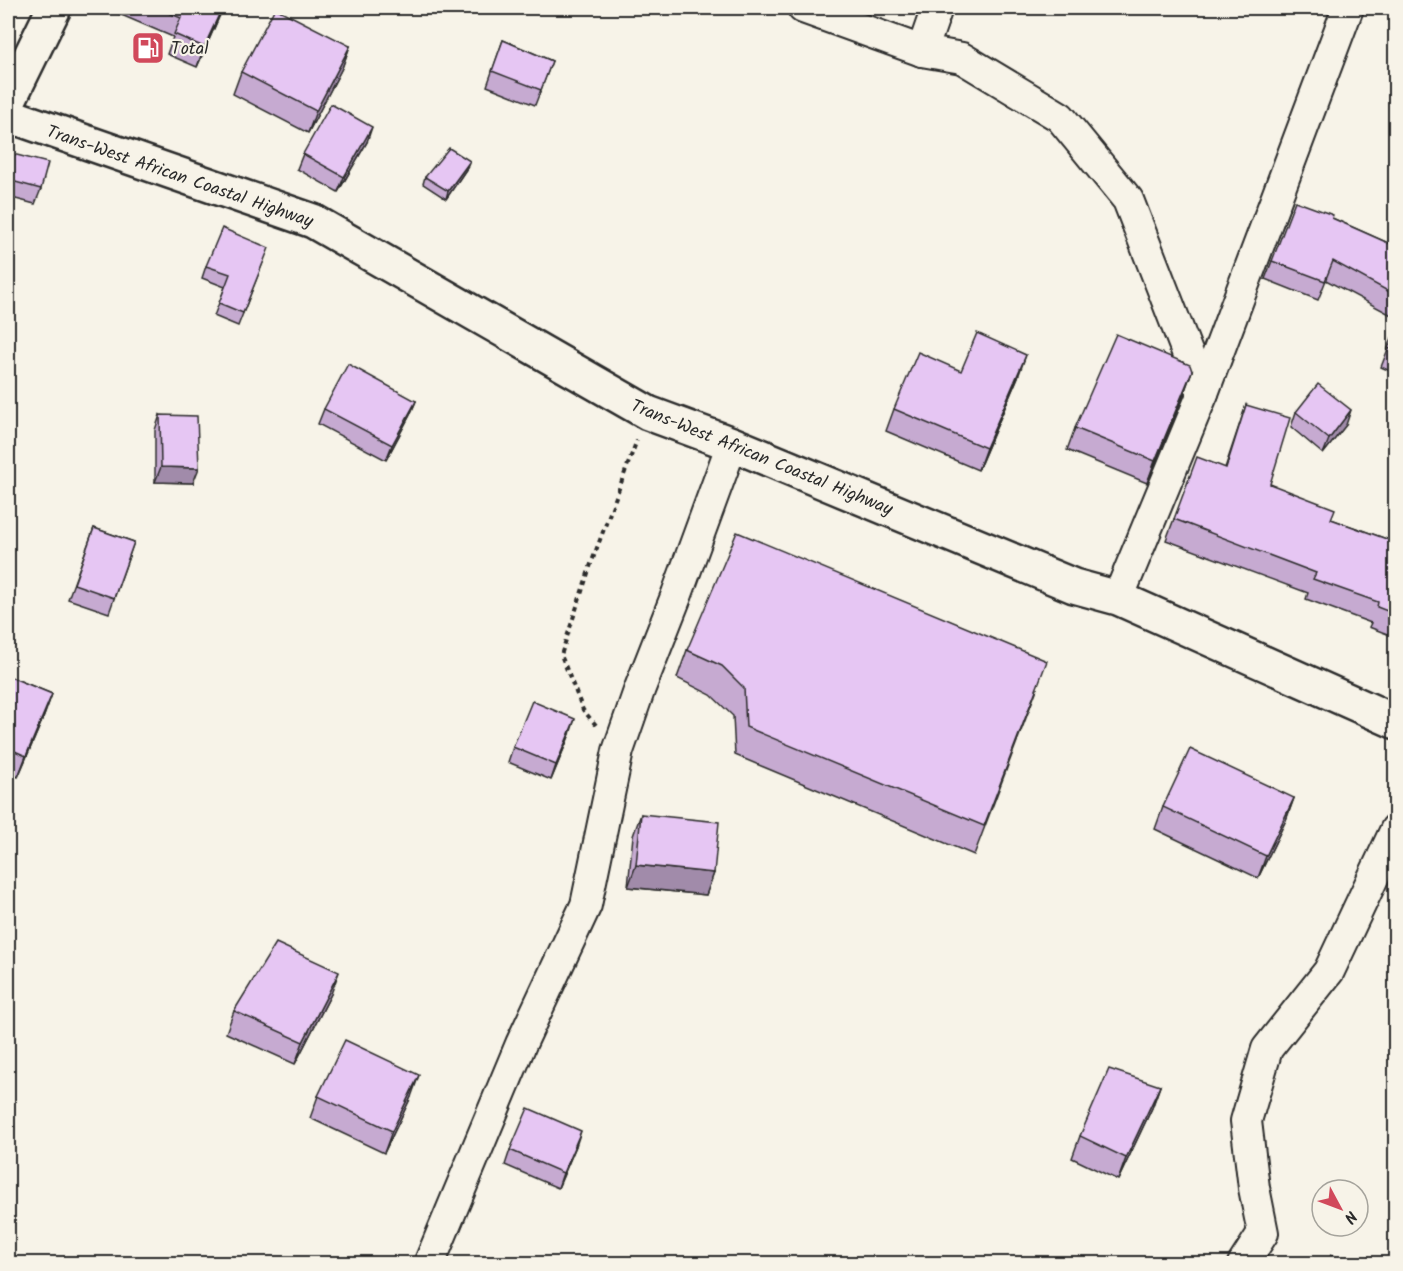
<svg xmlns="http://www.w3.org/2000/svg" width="1403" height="1271" viewBox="0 0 1403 1271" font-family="Kalam,sans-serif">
<rect width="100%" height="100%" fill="#f7f3e8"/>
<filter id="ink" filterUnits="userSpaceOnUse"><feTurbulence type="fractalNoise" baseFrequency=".0167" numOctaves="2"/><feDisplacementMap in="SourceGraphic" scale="12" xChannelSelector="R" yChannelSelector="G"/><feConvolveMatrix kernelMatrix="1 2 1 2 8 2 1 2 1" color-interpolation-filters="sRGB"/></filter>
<g filter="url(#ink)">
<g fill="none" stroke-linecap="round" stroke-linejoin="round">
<g stroke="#2b2b2b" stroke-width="34">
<g id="street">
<path d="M 803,8 L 922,51 L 962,58 L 1060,117 L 1128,200 L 1203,393"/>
<path d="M 922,51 L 937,8"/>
<path d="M 1118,598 L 1203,393 L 1348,8"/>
<path d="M 429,1264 L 521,1044 L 586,905 L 618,751 L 640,688 L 677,594 L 732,444"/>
<path d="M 1243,1264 L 1263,1233 L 1254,1188 L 1246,1121 L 1267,1049 L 1329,971 L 1396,829"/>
</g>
</g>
<g stroke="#2b2b2b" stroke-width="38">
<path id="secondary" d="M 8,102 L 54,8"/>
</g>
<g stroke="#2b2b2b" stroke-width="38">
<path id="highway" d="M 8,115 L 313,221 L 648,413 L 732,444 L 1074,586 L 1118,598 L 1396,722"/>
</g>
<path stroke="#2b2b2b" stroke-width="4" stroke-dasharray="4.5 4.5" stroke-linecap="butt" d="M 596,725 L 583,710 L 561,655 L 591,564 L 637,440"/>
<use href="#street" stroke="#f7f3e8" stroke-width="30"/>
<use href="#secondary" stroke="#f7f3e8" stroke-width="33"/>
<use href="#highway" stroke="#f7f3e8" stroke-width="33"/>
</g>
<g fill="#c6aad1" stroke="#2b2b2b" stroke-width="1.5">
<path d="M 105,8 L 223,8 L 197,67 L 167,54 L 173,37 Z"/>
<path d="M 503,40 L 552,61 L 535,105 L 487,86 Z"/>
<path d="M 350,46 L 342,68 L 308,133 L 233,94 L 241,72 Z"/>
<path d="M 367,142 L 338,192 L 297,169 L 303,154 Z"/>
<path d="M 8,157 L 41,189 L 35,204 L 8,197 Z"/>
<path d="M 467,168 L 446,199 L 423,184 L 425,177 Z"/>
<path d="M 1332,218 L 1395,246 L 1395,317 L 1326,280 L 1318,300 L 1265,279 L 1272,261 Z"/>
<path d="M 264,260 L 238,326 L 214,316 L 225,287 L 202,278 L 206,266 Z"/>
<path d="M 1395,331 L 1395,373 L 1381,367 Z"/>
<path d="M 961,371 L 1018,377 L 978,470 L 886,431 L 894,409 Z"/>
<path d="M 1192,371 L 1184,393 L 1147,483 L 1067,450 L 1075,428 Z"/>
<path d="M 416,401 L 410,415 L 386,460 L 318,424 L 324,409 Z"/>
<path d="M 1246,405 L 1270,484 L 1331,519 L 1395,542 L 1395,637 L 1369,627 L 1371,623 L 1306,599 L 1308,593 L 1166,540 L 1174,519 L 1225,468 Z"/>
<path d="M 1296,412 L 1346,425 L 1323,454 L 1291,427 Z"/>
<path d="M 160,415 L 193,483 L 155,482 L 155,430 Z"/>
<path d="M 94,528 L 134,542 L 109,613 L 68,599 Z"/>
<path d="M 687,650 L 1037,689 L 974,855 L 735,755 L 733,716 L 711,695 L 677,678 Z"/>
<path d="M 8,676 L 52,694 L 44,716 L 18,777 L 8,773 Z"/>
<path d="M 570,734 L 551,780 L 508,762 L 513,747 Z"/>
<path d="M 1294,798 L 1286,820 L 1258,878 L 1155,829 L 1163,807 Z"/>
<path d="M 641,814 L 714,873 L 706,895 L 628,887 L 633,836 Z"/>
<path d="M 331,994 L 295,1064 L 226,1033 L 234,1011 Z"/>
<path d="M 1160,1086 L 1152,1108 L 1118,1180 L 1072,1158 L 1080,1136 Z"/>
<path d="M 318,1096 L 411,1097 L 384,1153 L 310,1118 Z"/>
<path d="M 576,1146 L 558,1188 L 505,1165 L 510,1150 Z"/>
</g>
<g fill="#a18baa" stroke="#2b2b2b" stroke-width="1.5">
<path d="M 222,8 L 223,8 L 197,67 L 204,47 Z"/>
<path d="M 350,46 L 342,68 L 308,133 L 316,111 Z"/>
<path d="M 372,127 L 367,142 L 338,192 L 344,177 Z"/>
<path d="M 470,161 L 467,168 L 446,199 L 448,191 Z"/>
<path d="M 1026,355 L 1018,377 L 978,470 L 986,448 Z"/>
<path d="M 1192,371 L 1184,393 L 1147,483 L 1155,461 Z"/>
<path d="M 416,401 L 410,415 L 386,460 L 392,445 Z"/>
<path d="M 1351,410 L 1346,425 L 1323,454 L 1329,439 Z"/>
<path d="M 161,467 L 199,468 L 193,483 L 155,482 Z"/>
<path d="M 52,694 L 44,716 L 18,777 L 26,756 Z"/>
<path d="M 575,719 L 570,734 L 551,780 L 556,765 Z"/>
<path d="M 1294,798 L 1286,820 L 1258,878 L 1266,856 Z"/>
<path d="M 636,865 L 714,873 L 706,895 L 628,887 Z"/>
<path d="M 339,972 L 331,994 L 295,1064 L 303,1042 Z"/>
<path d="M 419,1075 L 411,1097 L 384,1153 L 392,1131 Z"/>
<path d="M 1160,1086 L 1152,1108 L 1118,1180 L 1126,1158 Z"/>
<path d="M 581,1131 L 576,1146 L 558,1188 L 563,1173 Z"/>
</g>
<g fill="#e6c6f3" stroke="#2b2b2b" stroke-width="1.5">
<path d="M 157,8 L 222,8 L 204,47 L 174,34 L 181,18 Z"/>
<path d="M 275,8 L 350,46 L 316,111 L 241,72 Z"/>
<path d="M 503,40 L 552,61 L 541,90 L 492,71 Z"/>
<path d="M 331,104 L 372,127 L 344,177 L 303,154 Z"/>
<path d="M 449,148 L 470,161 L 448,191 L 425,177 Z"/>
<path d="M 9,153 L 48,163 L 41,189 L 8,180 L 8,159 Z"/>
<path d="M 1295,201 L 1333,215 L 1332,218 L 1395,246 L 1395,295 L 1333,261 L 1325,281 L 1272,261 Z"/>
<path d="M 222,228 L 269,248 L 243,313 L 219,303 L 230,274 L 206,266 Z"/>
<path d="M 1395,331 L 1395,351 L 1388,348 Z"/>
<path d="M 977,333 L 1026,355 L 986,448 L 894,409 L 918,352 L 961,371 Z"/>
<path d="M 1116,334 L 1190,365 L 1192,371 L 1155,461 L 1075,428 Z"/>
<path d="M 348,364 L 416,401 L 392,445 L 324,409 Z"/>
<path d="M 1318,384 L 1351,410 L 1329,439 L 1296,412 Z"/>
<path d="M 1246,405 L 1290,418 L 1270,484 L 1335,509 L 1331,519 L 1395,542 L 1395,614 L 1377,607 L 1378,602 L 1313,579 L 1316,573 L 1174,519 L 1197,457 L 1226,468 Z"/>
<path d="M 160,415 L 197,416 L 199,468 L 161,467 Z"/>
<path d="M 94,528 L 134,542 L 114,598 L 74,584 Z"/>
<path d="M 737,532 L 1047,661 L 984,826 L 746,727 L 744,688 L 722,666 L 687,650 Z"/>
<path d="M 8,676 L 52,694 L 26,756 L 8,748 Z"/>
<path d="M 532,701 L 575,719 L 556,765 L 513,747 Z"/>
<path d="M 1190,749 L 1294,798 L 1266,856 L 1163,807 Z"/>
<path d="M 641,814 L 719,822 L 714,873 L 636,865 Z"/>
<path d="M 276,943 L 339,972 L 303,1042 L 234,1011 Z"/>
<path d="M 345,1040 L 419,1075 L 392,1131 L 318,1096 Z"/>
<path d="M 1109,1069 L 1160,1086 L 1126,1158 L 1080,1136 Z"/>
<path d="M 528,1108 L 581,1131 L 563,1173 L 510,1150 Z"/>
<path d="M 1331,1255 L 1349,1263 L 1327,1263 Z"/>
</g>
</g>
<defs>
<g id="fuel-square" transform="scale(1.725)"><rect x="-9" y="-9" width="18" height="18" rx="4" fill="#d1495b" stroke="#f7f3e8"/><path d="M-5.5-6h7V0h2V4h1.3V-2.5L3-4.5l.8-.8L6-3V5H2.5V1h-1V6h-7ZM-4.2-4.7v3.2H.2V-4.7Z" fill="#fff"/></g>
</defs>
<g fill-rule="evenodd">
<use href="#fuel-square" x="148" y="48"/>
</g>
<g text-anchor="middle" stroke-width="4.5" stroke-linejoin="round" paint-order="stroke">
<g font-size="18" fill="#2b2b2b" stroke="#f7f3e8" text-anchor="start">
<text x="171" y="54">Total</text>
</g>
<g font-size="18" fill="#2b2b2b" stroke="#f7f3e8">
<text transform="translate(180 176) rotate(19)" y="6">Trans-West African Coastal Highway</text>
<text transform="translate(762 457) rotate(22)" y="6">Trans-West African Coastal Highway</text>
</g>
</g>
<rect width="1403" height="1271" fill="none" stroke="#f7f3e8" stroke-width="30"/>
<rect x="15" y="15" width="1373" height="1241" fill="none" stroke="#2b2b2b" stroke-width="2" filter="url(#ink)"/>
<g transform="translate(1340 1208) rotate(131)"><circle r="28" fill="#f7f3e8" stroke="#a5a39c" stroke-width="1.5"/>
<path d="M0-4.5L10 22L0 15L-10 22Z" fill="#d1495b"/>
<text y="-9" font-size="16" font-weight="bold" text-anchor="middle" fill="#2b2b2b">N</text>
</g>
</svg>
